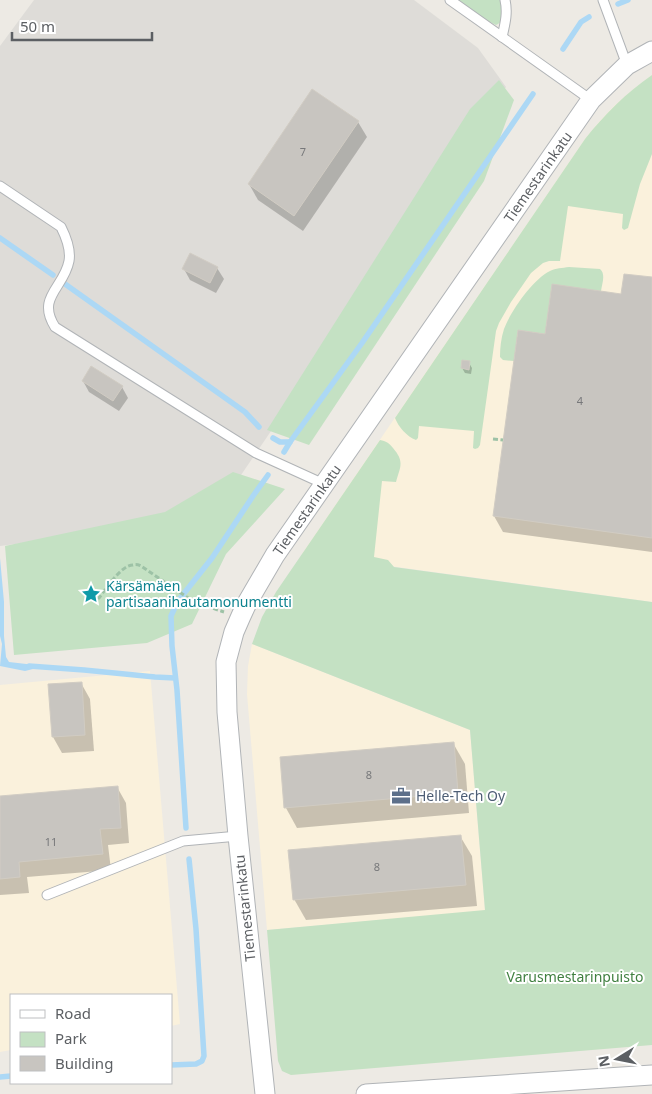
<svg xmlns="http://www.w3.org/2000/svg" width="652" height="1094" viewBox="0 0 652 1094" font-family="'Noto Sans',sans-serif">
<rect width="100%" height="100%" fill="#edeae4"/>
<g fill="#faf1dc">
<path d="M 652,75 L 652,602 L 302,554 L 585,139 L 599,122 L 614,106 L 630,92 Z"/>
<path d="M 252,644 L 470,730 L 485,911 L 267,930 L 247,694 L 248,666 Z"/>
<path d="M 150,671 L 180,1024 L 171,1026 L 171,995 L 11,995 L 11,1050 L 0,1052 L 0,685 Z"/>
</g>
<path fill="#dedcd8" d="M 34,0 L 414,0 L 478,48 L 506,87 L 211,519 L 0,546 L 0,46 Z"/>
<g fill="#c4e1c3">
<path d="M 458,0 L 501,0 L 503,20 L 498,24 L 496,25 L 486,20 Z"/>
<path d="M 652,75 L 652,154 L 640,184 L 628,228 L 624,230 L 622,228 L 623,214 L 568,206 L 560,261 L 549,261 L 543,263 L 531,273 L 511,302 L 499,323 L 496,331 L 480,445 L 478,448 L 475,449 L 473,448 L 474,431 L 419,426 L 418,438 L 416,440 C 407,437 398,426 395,418 L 585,139 C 604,115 626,93 652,75 Z"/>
<path d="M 499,80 L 514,100 L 484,181 L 309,445 L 267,430 L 470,109 Z"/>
<path d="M 569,267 L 600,269 C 606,274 602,284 601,291 L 552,285 L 545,334 L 518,330 L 514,361 L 503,360 L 500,357 C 500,348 501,338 504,329 C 511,311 532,280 550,271 C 556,268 562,268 569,267 Z"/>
<path d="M 380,440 C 386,441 389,443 393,448 C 405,462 400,467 396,482 L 382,481 L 374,557 L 388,560 L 394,567 L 652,602 L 652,1045 L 291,1075 L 282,1071 L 278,1061 L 267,930 L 485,910 L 470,730 L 252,644 L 262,617 L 276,592 Z"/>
<path d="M 233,472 L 285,489 L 226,554 L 192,624 L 147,643 L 14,655 L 5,546 L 165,512 Z"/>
</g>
<path fill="#acd8f5" d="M 0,558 L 4,602 L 4,636 L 6,657 L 9,662 L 35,665 L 37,668 L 25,671 L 0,666 L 2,644 L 0,636 Z"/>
<g fill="#0003">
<path d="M 358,122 L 367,137 L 303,231 L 258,200 L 249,184 Z"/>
<path d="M 191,255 L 217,268 L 224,279 L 216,293 L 190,280 L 184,269 Z"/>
<path d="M 652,279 L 652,552 L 503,532 L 494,516 L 546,335 Z"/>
<path d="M 469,363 L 472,368 L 471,374 L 465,373 L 462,368 Z"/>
<path d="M 83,381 L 122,387 L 128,398 L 119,411 L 89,392 Z"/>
<path d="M 81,683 L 90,699 L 94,751 L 62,753 L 53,737 L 49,685 Z"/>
<path d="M 453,743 L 465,764 L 469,813 L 297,828 L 286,808 Z"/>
<path d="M 117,787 L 126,803 L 129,843 L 108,845 L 111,870 L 27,877 L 29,893 L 0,895 L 0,797 Z"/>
<path d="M 460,836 L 472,856 L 477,906 L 306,920 L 294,899 Z"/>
</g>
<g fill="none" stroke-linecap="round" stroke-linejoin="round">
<g stroke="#acd8f5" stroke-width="5.5">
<path d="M 618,4 L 628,0"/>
<path d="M 563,49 L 581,22 L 589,17"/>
<path d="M 0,238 L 53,275"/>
<path d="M 65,284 L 245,412 L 259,427"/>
<path d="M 273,438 L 280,442 L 290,442"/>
<path d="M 284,452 L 290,442 L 362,343 L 533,94"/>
<path d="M 29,666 L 84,670 L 155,677 L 175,678"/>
<path d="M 186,828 L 177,690 L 172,646 L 171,616 L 178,601 L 212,558 L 253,496 L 268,475"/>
<path d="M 171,1065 L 196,1064 L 202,1061 L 204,1056 L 196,929 L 189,859"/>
<path d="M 0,1077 L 11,1076"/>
</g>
</g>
<g fill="#c8c5c0" stroke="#d1ccc3">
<path d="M 312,89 L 359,121 L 294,216 L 248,184 Z"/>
<path d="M 190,253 L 218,267 L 210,283 L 182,269 Z"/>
<path d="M 624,274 L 652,277 L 652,538 L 493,516 L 518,330 L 545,334 L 552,284 L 621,294 Z"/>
<path d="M 462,360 L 470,361 L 469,370 L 461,368 Z"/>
<path d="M 91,366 L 123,386 L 113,401 L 82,381 Z"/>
<path d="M 82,682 L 85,735 L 52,737 L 48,684 Z"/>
<path d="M 454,742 L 458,793 L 284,808 L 280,757 Z"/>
<path d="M 118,786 L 121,828 L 100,829 L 103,854 L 19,862 L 20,877 L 0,879 L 0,796 Z"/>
<path d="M 461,835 L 466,885 L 293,900 L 288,850 Z"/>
</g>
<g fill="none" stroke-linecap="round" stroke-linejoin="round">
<g stroke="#b1b4b7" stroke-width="11">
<g id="service">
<path d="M 450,0 L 591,100"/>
<path d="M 603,0 L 627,65"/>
<path d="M 502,37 C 505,24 508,13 505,0"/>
<path d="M 0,186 L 61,227 C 66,237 71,250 69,261 C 64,288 36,297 55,327 L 256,453 L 324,484"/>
<path d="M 47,895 L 183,841 L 238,836"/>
</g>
</g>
<g stroke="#b1b4b7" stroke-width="21">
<g id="minor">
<path d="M 265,1094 L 238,836 L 227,712 L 226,662 L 234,632 L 241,616 L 247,603 L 275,555 L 591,100 L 627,65 L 652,51"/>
<path d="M 366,1094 L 652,1075"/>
</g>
</g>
<g stroke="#9dc2a6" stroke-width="3" stroke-dasharray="5 2.5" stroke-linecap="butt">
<path d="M 493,439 L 503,440"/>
<path d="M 91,594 L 99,598 C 106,589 121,565 133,565 C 136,564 139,565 141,566 L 194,602 L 224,612"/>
</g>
<use href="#service" stroke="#fff" stroke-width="9"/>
<use href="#minor" stroke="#fff" stroke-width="19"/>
</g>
<defs>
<g id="sight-bare" transform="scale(1.5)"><path d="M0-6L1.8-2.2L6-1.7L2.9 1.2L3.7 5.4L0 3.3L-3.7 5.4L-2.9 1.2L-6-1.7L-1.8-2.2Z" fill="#0f9aa8" stroke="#fff" stroke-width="2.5" paint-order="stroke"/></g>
<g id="office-bare" transform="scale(1.5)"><path d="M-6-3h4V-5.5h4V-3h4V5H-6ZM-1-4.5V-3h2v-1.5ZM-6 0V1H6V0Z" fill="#5c6f8a" stroke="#fff" stroke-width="2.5" paint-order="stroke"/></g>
</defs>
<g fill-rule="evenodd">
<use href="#sight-bare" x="91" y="594"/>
<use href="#office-bare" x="401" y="796"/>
</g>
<g text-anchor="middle" stroke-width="4" stroke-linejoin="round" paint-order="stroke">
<g font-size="11" fill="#77787a">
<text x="303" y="156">7</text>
<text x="580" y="405">4</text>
<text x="369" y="779">8</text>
<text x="51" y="846">11</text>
<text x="377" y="871">8</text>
</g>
<g font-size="14" fill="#5c5f63" stroke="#fff">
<text transform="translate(538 177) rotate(-55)" y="5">Tiemestarinkatu</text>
<text transform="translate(307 510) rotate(-55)" y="5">Tiemestarinkatu</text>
<text transform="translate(245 908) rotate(-96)" y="5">Tiemestarinkatu</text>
</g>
<g font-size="14" fill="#0d838f" stroke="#fff" text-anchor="start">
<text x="106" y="591">Kärsämäen<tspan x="106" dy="16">partisaanihautamonumentti</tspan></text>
</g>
<g font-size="14" fill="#4e5e75" stroke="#fff" text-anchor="start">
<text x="416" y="801">Helle-Tech Oy</text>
</g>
<g font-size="14" fill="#3f7f3f" stroke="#fff">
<text x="575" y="982">Varusmestarinpuisto</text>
</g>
</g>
<rect x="10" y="994" width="162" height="90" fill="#ffffff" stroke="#bebfc1"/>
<rect x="20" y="1010" width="25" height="8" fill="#ffffff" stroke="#bebfc1"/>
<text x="55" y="1019" font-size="15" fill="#5c5f63">Road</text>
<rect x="20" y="1032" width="25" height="15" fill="#c4e1c3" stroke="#bebfc1"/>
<text x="55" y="1044" font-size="15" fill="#5c5f63">Park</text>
<rect x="20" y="1056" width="25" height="15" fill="#c8c5c0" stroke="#bebfc1"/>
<text x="55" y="1069" font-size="15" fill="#5c5f63">Building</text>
<g transform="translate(617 1059) rotate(260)" stroke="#ffffff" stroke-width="4" paint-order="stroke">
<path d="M0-4L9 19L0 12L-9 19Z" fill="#5c5f63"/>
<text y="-8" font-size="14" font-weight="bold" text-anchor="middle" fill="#5c5f63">N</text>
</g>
<path d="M12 32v8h140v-8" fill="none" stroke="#5c5f63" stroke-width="2.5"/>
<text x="20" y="32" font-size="15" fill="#5c5f63" stroke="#ffffff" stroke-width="4" paint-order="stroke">50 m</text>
</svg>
